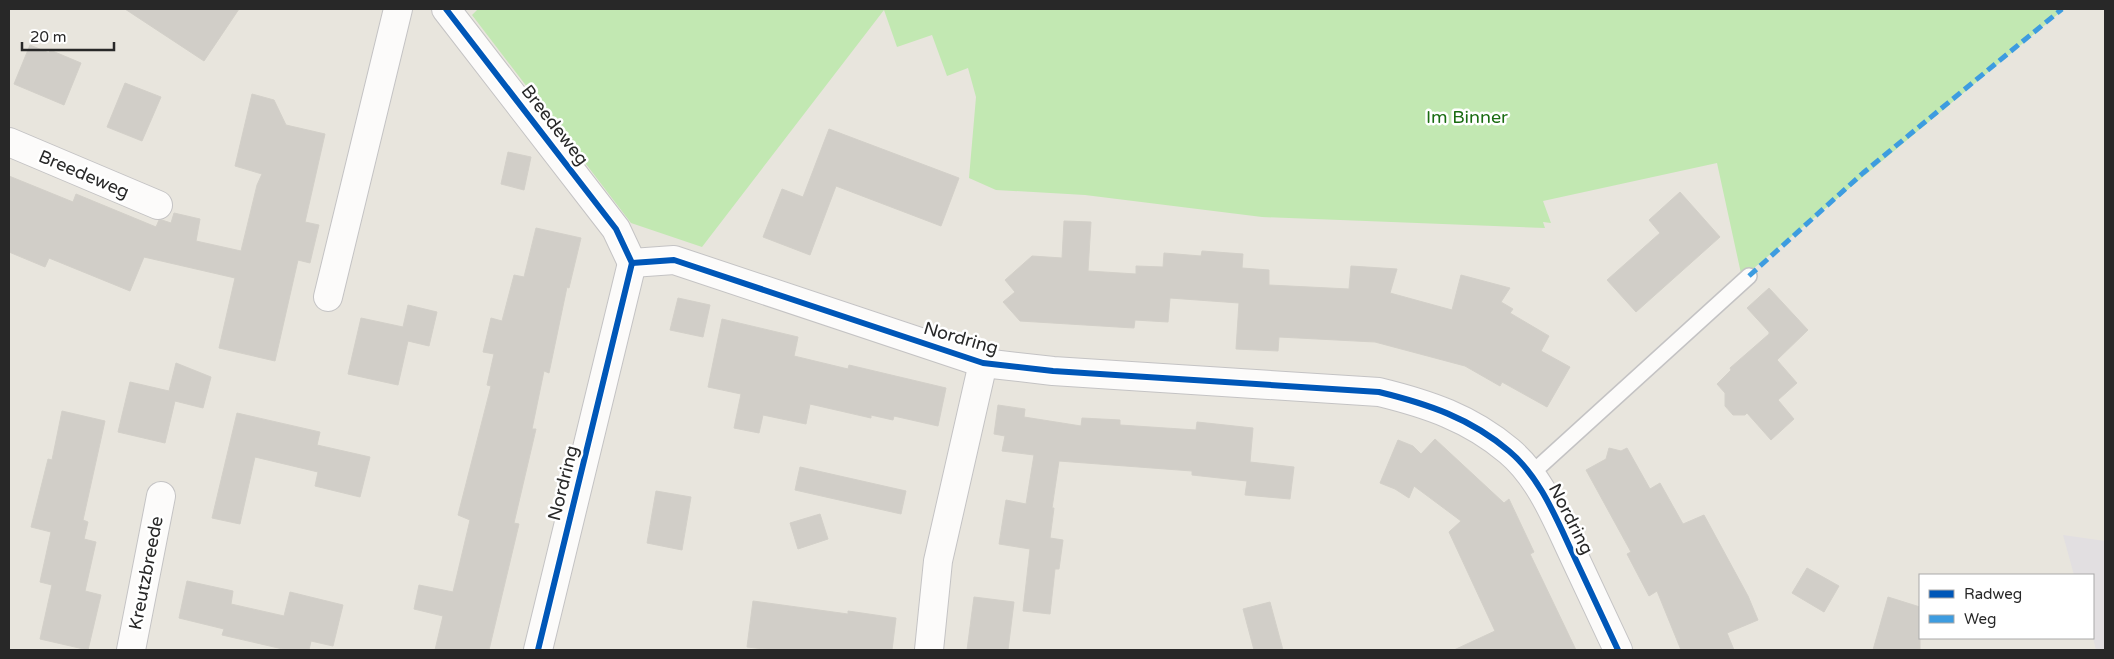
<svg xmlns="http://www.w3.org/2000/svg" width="2114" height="659" viewBox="0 0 2114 659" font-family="'Varela Round',sans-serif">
<rect width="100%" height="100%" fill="#e8e5dd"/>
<path fill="#e2dfe1" d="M 2063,535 L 2105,541 L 2105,650 L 2096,650 L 2093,638 L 2093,575 L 2074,575 Z"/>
<path fill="#c2e8b2" d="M 478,9 L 2064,9 L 1742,278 L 1717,163 L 1543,201 L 1551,223 L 1543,222 L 1545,228 L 1262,217 L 1085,195 L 996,190 L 969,178 L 976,97 L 968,68 L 947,76 L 932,35 L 897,47 L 884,10 L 702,247 L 631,223 L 472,15 Z"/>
<g fill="#d1cec8" stroke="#d3d0c9">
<path d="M 125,9 L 239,9 L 204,61 Z"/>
<path d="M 30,45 L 49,53 L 50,50 L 81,63 L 64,105 L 14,84 Z"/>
<path d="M 125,83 L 161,97 L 142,141 L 107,127 Z"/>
<path d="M 252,94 L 274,100 L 286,125 L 325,134 L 305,222 L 319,225 L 310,263 L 298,260 L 275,361 L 219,348 L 235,278 L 144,257 L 130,291 L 49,258 L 45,267 L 9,252 L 9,176 L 73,202 L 76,194 L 156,227 L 159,220 L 162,220 L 171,223 L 174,213 L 200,219 L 196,241 L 241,251 L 257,185 L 262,174 L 235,166 Z"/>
<path d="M 829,129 L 959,178 L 941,226 L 836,186 L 810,255 L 763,237 L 782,189 L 803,197 Z"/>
<path d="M 508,152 L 531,157 L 524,190 L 501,184 Z"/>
<path d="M 1680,192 L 1720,237 L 1636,312 L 1607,280 L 1660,233 L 1649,220 Z"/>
<path d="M 1064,221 L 1091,222 L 1088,271 L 1136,274 L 1136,266 L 1163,267 L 1164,253 L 1201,256 L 1202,251 L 1243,254 L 1242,268 L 1269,270 L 1269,285 L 1349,289 L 1351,266 L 1397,269 L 1390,293 L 1452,310 L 1461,275 L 1510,288 L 1501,302 L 1513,309 L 1510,313 L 1549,336 L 1541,351 L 1570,367 L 1547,407 L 1502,382 L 1500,386 L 1465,366 L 1375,342 L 1279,337 L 1278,351 L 1236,349 L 1239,303 L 1170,298 L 1168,322 L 1135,320 L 1134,328 L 1020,321 L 1003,302 L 1015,292 L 1005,280 L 1032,256 L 1062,258 Z"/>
<path d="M 536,228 L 581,238 L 569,288 L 567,287 L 549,373 L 544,371 L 532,429 L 536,429 L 514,523 L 519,524 L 489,650 L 435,650 L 443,616 L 414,609 L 419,585 L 453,592 L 470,520 L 458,515 L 491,386 L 487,385 L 494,354 L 483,352 L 491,318 L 502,321 L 514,275 L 524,277 Z"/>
<path d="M 1769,288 L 1808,330 L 1777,360 L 1797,383 L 1778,400 L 1794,419 L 1771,440 L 1747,413 L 1745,415 L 1733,415 L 1725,406 L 1725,393 L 1717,384 L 1731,370 L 1730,368 L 1769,334 L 1769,332 L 1747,308 Z"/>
<path d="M 678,298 L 710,305 L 703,337 L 670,330 Z"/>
<path d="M 408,305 L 437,312 L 429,346 L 408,341 L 398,385 L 348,374 L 361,318 L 403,327 Z"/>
<path d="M 722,319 L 798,337 L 794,356 L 848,369 L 849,365 L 946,388 L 938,426 L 894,416 L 893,420 L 871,415 L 871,418 L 810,404 L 806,424 L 763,415 L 759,433 L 734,428 L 741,394 L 708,387 Z"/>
<path d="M 176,363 L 211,377 L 203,408 L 175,401 L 165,443 L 118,432 L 130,382 L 169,391 Z"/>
<path d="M 998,405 L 1025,409 L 1024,417 L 1081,426 L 1082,418 L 1120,420 L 1120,425 L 1196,430 L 1197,422 L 1253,428 L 1250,462 L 1294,467 L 1290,499 L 1245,495 L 1247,481 L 1192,475 L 1192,471 L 1059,461 L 1052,508 L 1054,508 L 1050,538 L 1063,540 L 1059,569 L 1055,569 L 1050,614 L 1023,611 L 1030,549 L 999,544 L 1006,500 L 1026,504 L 1034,455 L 1002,451 L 1005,436 L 994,434 Z"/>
<path d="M 62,411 L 105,421 L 83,520 L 88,522 L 84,539 L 96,542 L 85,591 L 101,595 L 88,650 L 40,639 L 52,585 L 40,582 L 51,532 L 31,527 L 48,459 L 52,460 Z"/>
<path d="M 237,413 L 320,432 L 317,445 L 370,457 L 360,497 L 315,486 L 318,472 L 255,457 L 240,524 L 212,518 Z"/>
<path d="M 1435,439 L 1504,503 L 1509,499 L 1534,552 L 1530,554 L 1576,650 L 1454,650 L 1495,631 L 1449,532 L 1461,521 L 1414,486 L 1409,498 L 1395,489 L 1380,483 L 1398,440 L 1413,446 L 1421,454 Z"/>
<path d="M 1609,448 L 1621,451 L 1627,448 L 1650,489 L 1660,483 L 1683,524 L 1704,515 L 1748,596 L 1758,620 L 1727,633 L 1734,650 L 1681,650 L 1657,591 L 1649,596 L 1627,554 L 1631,552 L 1586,470 L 1606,459 Z"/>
<path d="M 800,467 L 906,491 L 901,514 L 795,490 Z"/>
<path d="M 656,491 L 691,497 L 682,550 L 647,543 Z"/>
<path d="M 820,514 L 828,539 L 798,549 L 790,523 Z"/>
<path d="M 1807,568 L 1839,586 L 1824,612 L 1792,593 Z"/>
<path d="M 187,581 L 233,591 L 231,604 L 284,616 L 290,592 L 343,605 L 333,646 L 311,641 L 309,650 L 287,650 L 222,635 L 224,629 L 179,618 Z"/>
<path d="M 974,597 L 1014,602 L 1008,650 L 967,650 Z"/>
<path d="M 1888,597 L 1920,607 L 1920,650 L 1873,650 Z"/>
<path d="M 753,601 L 848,614 L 848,611 L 896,618 L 892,650 L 773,650 L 747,647 Z"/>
<path d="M 1270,602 L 1283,650 L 1254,650 L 1243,609 Z"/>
</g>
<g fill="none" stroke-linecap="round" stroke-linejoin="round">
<g stroke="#c4c3c4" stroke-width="18">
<path id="service" d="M 1531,474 L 1749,276"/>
</g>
<g stroke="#c4c3c4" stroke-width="30">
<g id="minor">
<path d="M 446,9 L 616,229 L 632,263"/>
<path d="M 9,142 L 158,205"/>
<path d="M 632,263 L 674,260 L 983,363 L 1053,371 L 1379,392 C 1428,404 1470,418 1509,451 C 1540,477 1556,518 1573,554 C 1588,586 1603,618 1618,650"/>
<path d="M 328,297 L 398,9"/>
<path d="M 131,650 L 161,496"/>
<path d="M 538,650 L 632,263"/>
<path d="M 929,650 L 938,561 L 983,363"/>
</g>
</g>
<use href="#service" stroke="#fcfbfa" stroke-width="15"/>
<use href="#minor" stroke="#fcfbfa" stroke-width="28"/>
<path stroke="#3d9ce0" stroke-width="5" stroke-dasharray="10 5" stroke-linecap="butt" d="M 1749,276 L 1863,173 L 2062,9"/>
<g stroke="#fff" stroke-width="9">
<g id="cycleway">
<path d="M 446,9 L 616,229 L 632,263"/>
<path d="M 632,263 L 674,260 L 983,363 L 1053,371 L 1379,392 C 1428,404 1470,418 1509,451 C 1540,477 1556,518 1573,554 C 1588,586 1603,618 1618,650"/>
<path d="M 538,650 L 632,263"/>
</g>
</g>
<use href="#cycleway" stroke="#0057b8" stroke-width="6"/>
</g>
<g text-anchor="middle" stroke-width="5" stroke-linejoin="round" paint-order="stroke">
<g font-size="18" fill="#196c11" stroke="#fff">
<text x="1467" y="123">Im Binner</text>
</g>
<g font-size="18" fill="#282828" stroke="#fff">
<text transform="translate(555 125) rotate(52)" y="6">Breedeweg</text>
<text transform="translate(84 174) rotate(23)" y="6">Breedeweg</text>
<text transform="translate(961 338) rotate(16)" y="6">Nordring</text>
<text transform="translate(563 483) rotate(-76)" y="6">Nordring</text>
<text transform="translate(1571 519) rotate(63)" y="6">Nordring</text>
<text transform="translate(146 573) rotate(-79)" y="6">Kreutzbreede</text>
</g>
</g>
<rect width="2114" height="659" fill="none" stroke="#282828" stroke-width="20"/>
<rect x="1919" y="574" width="175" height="65" fill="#ffffff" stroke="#a9a9a9"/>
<rect x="1929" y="590" width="25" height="8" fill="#0057b8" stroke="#a9a9a9"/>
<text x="1964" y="599" font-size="15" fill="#282828">Radweg</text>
<rect x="1929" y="615" width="25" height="8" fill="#3d9ce0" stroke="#a9a9a9"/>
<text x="1964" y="624" font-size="15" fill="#282828">Weg</text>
<path d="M22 42v8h92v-8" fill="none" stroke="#282828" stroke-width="2.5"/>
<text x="30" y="42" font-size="15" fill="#282828" stroke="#ffffff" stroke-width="4" paint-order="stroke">20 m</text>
</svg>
